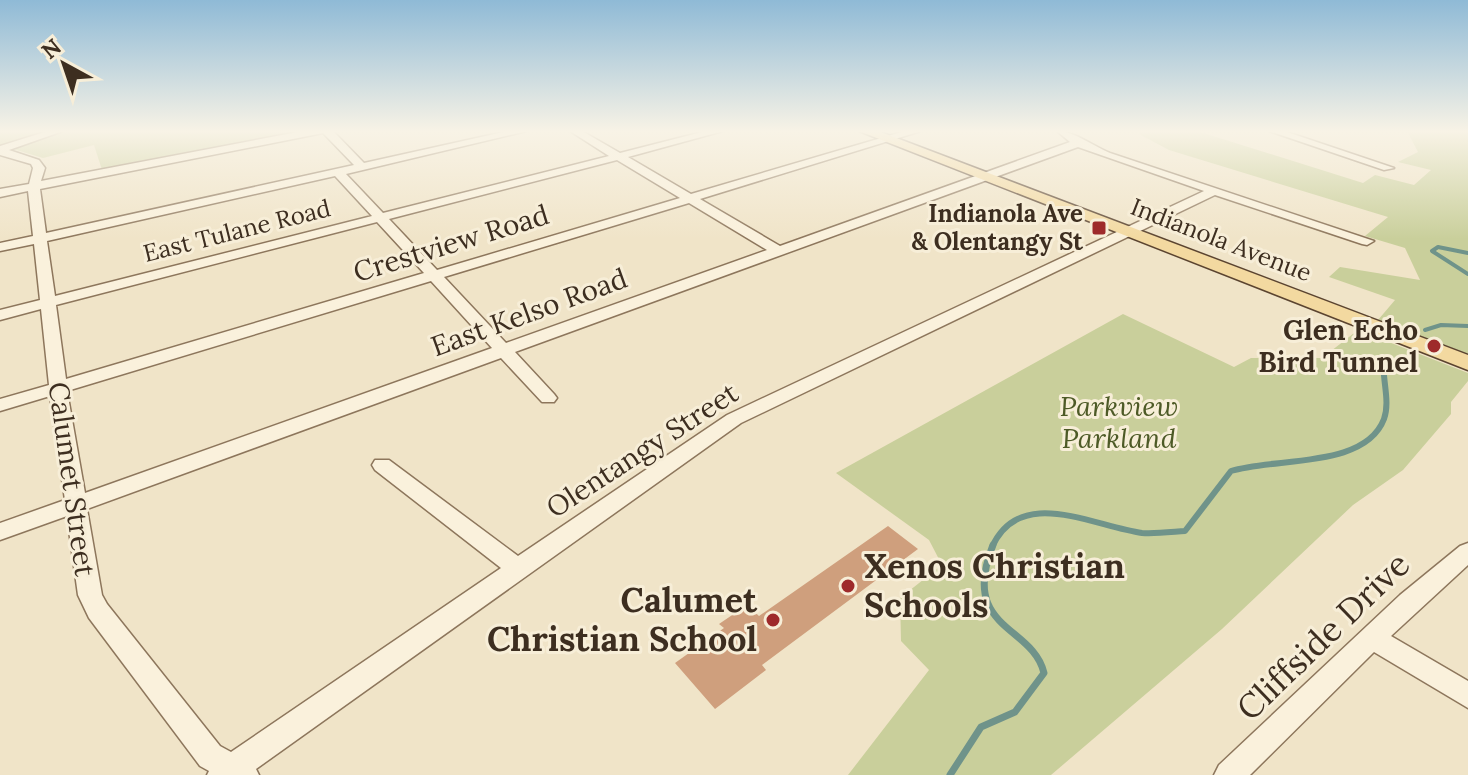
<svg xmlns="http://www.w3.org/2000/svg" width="1468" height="775" viewBox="0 0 1468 775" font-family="Lora,serif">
<rect width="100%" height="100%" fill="#f0e4c8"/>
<g fill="#c9cf9b">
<path d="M 0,131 L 319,131 L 103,173 L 94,145 L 43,158 L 0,145 Z"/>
<path d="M 1142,131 L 1197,131 L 1363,183 L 1375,175 L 1414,185 L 1431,170 L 1398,162 L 1418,152 L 1407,131 L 1468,131 L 1468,355 L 1378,320 L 1395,300 L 1329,277 L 1340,267 L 1420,280 L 1405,248 L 1365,236 L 1388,217 L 1169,150 L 1139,134 Z"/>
<path d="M 1123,314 L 1234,367 L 1251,358 L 1322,358 L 1358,330 L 1468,373 L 1468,381 L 1451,402 L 1451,414 L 1403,470 L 1353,505 L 1222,629 L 1051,775 L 848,775 L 929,670 L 901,641 L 900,598 L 942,565 L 929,540 L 836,473 Z"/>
</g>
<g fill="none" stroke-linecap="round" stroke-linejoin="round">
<g stroke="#6f938a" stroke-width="4">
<path d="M 1468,253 L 1438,247 L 1432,251 L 1468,274"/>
<path d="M 1425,330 L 1441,325 L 1468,326"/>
</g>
<path stroke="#6f938a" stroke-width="6" d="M 992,547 C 1020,485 1092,526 1142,533 C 1155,534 1171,532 1185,531 L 1231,471 C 1275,457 1365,469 1384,419 C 1389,405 1385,389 1384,375"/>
<path stroke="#6f938a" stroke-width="7" d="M 950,775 L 981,727 L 1015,712 L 1044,673 C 1033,625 959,630 993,545"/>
</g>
<path fill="#cf9f7d" d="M 888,526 L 918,549 L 762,665 L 766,670 L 715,709 L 675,663 L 724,628 L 719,624 L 747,605 L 759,616 Z"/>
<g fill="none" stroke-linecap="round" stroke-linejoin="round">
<g stroke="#8d765c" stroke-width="3">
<g id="minor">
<path d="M 48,131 L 63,131 L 9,150 L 39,160 L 45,168 L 41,181 L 303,131 L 333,131 L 364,163 L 508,131 L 527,131 L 346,174 L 383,213 L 609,156 L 570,131 L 582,131 L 620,153 L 706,131 L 723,131 L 628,157 L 691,194 L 905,131 L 921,131 L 700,199 L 780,246 L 1070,142 L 1057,131 C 1074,131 1093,146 1110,153 L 1374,241 L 1367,245 L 1362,244 L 1215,195 L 741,423 L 256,769 L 259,775 L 207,775 L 209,771 L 200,766 L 89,618 L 78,595 L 67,516 L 0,540 L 0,523 L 65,500 L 50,396 L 0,411 L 0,399 L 49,385 L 41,309 L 0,320 L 0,310 L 40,300 L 34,244 L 0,251 L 0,243 L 33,236 L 28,191 L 0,197 L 0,189 L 29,184 L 33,168 L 31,164 L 0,155 L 0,146 ZM 323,133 L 354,165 L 46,233 L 40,189 ZM 1078,147 L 1204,191 L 727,415 L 518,556 L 389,460 L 375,460 L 372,465 L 375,470 L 501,568 L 231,752 L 220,746 L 107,604 L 102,595 L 87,509 L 501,358 L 542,402 L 554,402 L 557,398 L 554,394 L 515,352 ZM 617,160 L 680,198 L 437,270 L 389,219 ZM 335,176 L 372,216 L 55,296 L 47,241 ZM 689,203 L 767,250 L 506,343 L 444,277 ZM 377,222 L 424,273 L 66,379 L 56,305 ZM 431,281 L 492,348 L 85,493 L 67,391 Z"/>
<path d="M 1269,131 L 1284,131 L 1394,168 L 1384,170 Z"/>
<path d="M 1468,543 L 1468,565 L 1391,636 L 1468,681 L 1468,708 L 1374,652 L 1250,775 L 1214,775 L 1219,765 L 1400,595 L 1460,546 Z"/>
</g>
</g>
<g stroke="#5b4430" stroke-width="3">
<path id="major" d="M 859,131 L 878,131 L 1468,355 L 1468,370 Z"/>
</g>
<use href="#minor" fill="#faf1dc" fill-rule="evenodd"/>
<use href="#major" fill="#f3d9a0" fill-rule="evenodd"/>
</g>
<linearGradient id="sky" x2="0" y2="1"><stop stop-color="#8fbad6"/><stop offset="0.55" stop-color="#f8f3e6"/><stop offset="1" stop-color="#f8f3e6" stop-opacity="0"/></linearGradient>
<rect width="1468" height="239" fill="url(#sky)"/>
<g fill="#9e2a2b" stroke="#f7eed8" stroke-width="3">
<rect x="1091" y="220" width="16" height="16" rx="4"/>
<circle cx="1434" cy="346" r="8"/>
<circle cx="848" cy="586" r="8"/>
<circle cx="773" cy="620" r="8"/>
</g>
<g text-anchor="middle" stroke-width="6" stroke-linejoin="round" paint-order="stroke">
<g font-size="24" font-weight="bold" fill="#3d2e20" stroke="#f7eed8" text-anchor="end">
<text x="1083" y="222">Indianola Ave<tspan x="1083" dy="28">&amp; Olentangy St</tspan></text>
</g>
<g font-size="24" fill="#3d2e20" stroke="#f7eed8">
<text transform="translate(237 231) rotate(-14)" y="8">East Tulane Road</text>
<text transform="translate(1221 240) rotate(21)" y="8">Indianola Avenue</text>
</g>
<g font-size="28" fill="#3d2e20" stroke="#f7eed8">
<text transform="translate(451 243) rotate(-17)" y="10">Crestview Road</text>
<text transform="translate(529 312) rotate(-20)" y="10">East Kelso Road</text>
<text transform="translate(642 450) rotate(-33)" y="10">Olentangy Street</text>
<text transform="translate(72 479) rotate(82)" y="10">Calumet Street</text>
</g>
<g font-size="28" font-weight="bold" fill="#3d2e20" stroke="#f7eed8" text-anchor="end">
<text x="1418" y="340">Glen Echo<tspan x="1418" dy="32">Bird Tunnel</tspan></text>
</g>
<g font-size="28" font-style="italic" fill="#4d5a26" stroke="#f7eed8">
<text x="1119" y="416">Parkview<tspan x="1119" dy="32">Parkland</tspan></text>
</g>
<g font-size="34" font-weight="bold" fill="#3d2e20" stroke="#f7eed8" text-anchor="start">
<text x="864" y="578">Xenos Christian<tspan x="864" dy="39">Schools</tspan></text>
<text x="757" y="612" text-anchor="end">Calumet<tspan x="757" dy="39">Christian School</tspan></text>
</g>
<g font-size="34" fill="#3d2e20" stroke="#f7eed8">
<text transform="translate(1323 636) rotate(-44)" y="12">Cliffside Drive</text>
</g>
</g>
<g transform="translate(64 64) rotate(320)" stroke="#f7eed8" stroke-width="6" paint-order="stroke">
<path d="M0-6L14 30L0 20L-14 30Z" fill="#3d2e20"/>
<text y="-12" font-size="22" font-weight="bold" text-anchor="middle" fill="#3d2e20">N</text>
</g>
</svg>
